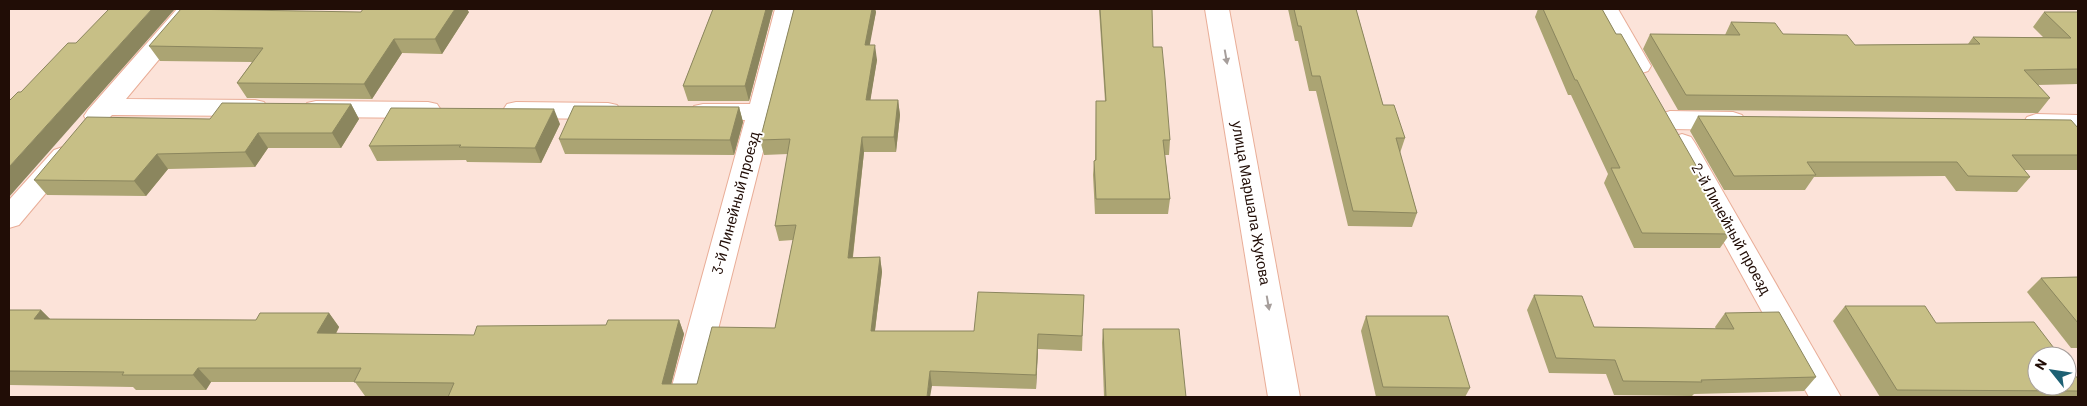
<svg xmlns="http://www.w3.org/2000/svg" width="2087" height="406" viewBox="0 0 2087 406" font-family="Barlow,sans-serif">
<rect width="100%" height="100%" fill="#fce3d9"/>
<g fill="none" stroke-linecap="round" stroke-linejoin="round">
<g stroke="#e9ad97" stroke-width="2">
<g id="street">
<path d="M 177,9 L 201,9 L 126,99 L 255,100 L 264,102 L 268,108 L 264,114 L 255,116 L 112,115 C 104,124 99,125 88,122 L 84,116 L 88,110 Z"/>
<path d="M 775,9 L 799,9 L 701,397 L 669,397 L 745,120 L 703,120 L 694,118 L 690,112 L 694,106 L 703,104 L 750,104 Z"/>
<path d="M 1596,9 L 1618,9 L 1651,66 L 1648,71 L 1639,74 L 1630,71 Z"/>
<path d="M 316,101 L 428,102 L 437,104 L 441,110 L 437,116 L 428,118 L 316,117 L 307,115 L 303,109 L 307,103 Z"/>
<path d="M 516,102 L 608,103 L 617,105 L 621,111 L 617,117 L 608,119 L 516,118 L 507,116 L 503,110 L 507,104 Z"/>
<path d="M 1670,111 L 1733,112 L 1742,115 L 1746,121 L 1742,127 L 1733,130 L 1670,129 L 1661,126 L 1657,120 L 1661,114 Z"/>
<path d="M 2036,114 L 2078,115 L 2078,133 L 2036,132 L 2027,129 L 2023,123 L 2027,117 Z"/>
<path d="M 1682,134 L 1691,137 L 1695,143 L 1841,397 L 1809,397 L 1669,143 L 1673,137 Z"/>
<path d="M 63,147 L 72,150 L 76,156 L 72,162 L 19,225 L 9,228 L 9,200 L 54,150 Z"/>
</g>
</g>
<g stroke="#e9ad97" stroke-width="2">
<path id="secondary" d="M 1205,9 L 1229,9 L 1300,397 L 1268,397 Z"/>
</g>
<use href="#street" fill="#fff" fill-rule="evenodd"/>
<use href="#secondary" fill="#fff" fill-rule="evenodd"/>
</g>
<g fill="#aba473">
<path d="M 713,9 L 773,9 L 749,101 L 688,101 L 683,86 Z"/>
<path d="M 794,9 L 875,9 L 876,12 L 869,45 L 877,60 L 870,100 L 898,100 L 900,115 L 896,152 L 864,152 L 853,257 L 880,257 L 882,272 L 875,331 L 974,331 L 1084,295 L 1082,351 L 1038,349 L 1036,389 L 932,386 L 448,397 L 365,396 L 355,382 L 211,382 L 206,390 L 136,390 L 133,387 L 9,385 L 9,310 L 41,310 L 50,319 L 256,320 L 329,313 L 339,327 L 336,334 L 474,335 L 606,325 L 679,320 L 684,334 L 671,384 L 697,384 L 775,328 L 793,240 L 779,241 L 775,226 L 788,154 L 764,155 L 760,140 Z"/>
<path d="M 1099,9 L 1152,9 L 1153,47 L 1170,140 L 1169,155 L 1165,155 L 1170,199 L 1168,214 L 1095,214 L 1093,175 L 1094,161 L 1095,160 L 1096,101 L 1105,101 Z"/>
<path d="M 1288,9 L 1356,9 L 1383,105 L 1405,138 L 1400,153 L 1417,213 L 1412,227 L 1348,226 L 1316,91 L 1309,91 L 1298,41 L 1295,41 Z"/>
<path d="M 1538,9 L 1602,9 L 1616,34 L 1702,176 L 1700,179 L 1730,234 L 1720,248 L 1634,248 L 1604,183 L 1608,174 L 1571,95 L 1568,95 L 1535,17 Z"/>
<path d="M 361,12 L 469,12 L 442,54 L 402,53 L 372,99 L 247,98 L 237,83 L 252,62 L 160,61 L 149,46 Z"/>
<path d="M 2044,12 L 2078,12 L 2078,84 L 2037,85 L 2050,98 L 2038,113 L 1678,110 L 1643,49 L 1650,34 L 1725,35 L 1731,22 L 1783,34 L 1855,45 L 1968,44 L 1973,37 L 2043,37 L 2033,27 Z"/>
<path d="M 351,104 L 359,119 L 341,148 L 268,148 L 255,167 L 168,169 L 146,196 L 47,195 L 34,180 L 210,119 Z"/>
<path d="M 739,107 L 743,122 L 734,155 L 565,154 L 559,139 Z"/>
<path d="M 1698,116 L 2078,128 L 2078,170 L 2024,170 L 2030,177 L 2017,192 L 1956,191 L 1945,176 L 1814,177 L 1805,190 L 1724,190 L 1690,131 Z"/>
<path d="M 560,124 L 541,163 L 467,162 L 466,160 L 377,161 L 369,146 Z"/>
<path d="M 2078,277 L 2078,348 L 2071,348 L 2027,292 L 2041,278 Z"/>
<path d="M 1534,295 L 1594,327 L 1716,329 L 1715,327 L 1725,313 L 1816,377 L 1804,391 L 1694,394 L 1692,396 L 1614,395 L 1606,374 L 1549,373 L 1527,310 Z"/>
<path d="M 1845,306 L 1936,323 L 2078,379 L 2078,397 L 1880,397 L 1833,321 Z"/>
<path d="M 1366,316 L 1470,388 L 1465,397 L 1376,397 L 1361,331 Z"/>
<path d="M 1103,329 L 1186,397 L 1104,397 L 1102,343 Z"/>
</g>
<g fill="#8b865e">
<path d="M 152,9 L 175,9 L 9,197 L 9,167 Z"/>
<path d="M 455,9 L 467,9 L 469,12 L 442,54 L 435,39 Z"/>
<path d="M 766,9 L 773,9 L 749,101 L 745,86 Z"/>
<path d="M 872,9 L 875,9 L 876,12 L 867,60 L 865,45 Z"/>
<path d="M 394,39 L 402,53 L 372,99 L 364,84 Z"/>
<path d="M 875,45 L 877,60 L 868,115 L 866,100 Z"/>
<path d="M 898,100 L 900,115 L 896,152 L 894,137 Z"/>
<path d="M 351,104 L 359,119 L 341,148 L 332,133 Z"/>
<path d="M 739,107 L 743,122 L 734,155 L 730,140 Z"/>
<path d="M 554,109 L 560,124 L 541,163 L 535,148 Z"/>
<path d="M 258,133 L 268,148 L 255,167 L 245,152 Z"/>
<path d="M 862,137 L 864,152 L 851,272 L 848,258 Z"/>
<path d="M 157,154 L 168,169 L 146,196 L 134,181 Z"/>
<path d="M 880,257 L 882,272 L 873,346 L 871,331 Z"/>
<path d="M 41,310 L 56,325 L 34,319 Z"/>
<path d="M 329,313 L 339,327 L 328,348 L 317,333 Z"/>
<path d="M 679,320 L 684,334 L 668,397 L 662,384 Z"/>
<path d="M 1038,334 L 1038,349 L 1036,389 L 1036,375 Z"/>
<path d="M 198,368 L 211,382 L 206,390 L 193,375 Z"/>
<path d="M 930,371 L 932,386 L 930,397 L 927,397 Z"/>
</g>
<g fill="#c7bf86" stroke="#8b865e">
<path d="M 109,9 L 152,9 L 9,167 L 9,101 L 18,92 L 21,92 L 68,43 L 76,43 Z"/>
<path d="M 181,9 L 361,12 L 363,9 L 455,9 L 435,39 L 394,39 L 364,84 L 237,83 L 263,48 L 149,46 Z"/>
<path d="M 713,9 L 766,9 L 745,86 L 683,86 Z"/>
<path d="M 794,9 L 872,9 L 865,45 L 875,45 L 866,100 L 898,100 L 894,137 L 862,137 L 848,258 L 880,257 L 871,331 L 974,331 L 978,292 L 1084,295 L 1082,336 L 1038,334 L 1036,375 L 930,371 L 927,397 L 448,397 L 454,383 L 354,382 L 361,368 L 198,368 L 193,375 L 122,375 L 124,372 L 9,371 L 9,310 L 41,310 L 34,319 L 256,320 L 260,313 L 329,313 L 317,333 L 474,335 L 477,326 L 606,325 L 608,320 L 679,320 L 662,384 L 697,384 L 712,327 L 775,328 L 796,225 L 775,226 L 790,139 L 760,140 Z"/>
<path d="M 1100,9 L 1152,9 L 1153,47 L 1162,47 L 1165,78 L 1170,140 L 1163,140 L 1170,199 L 1096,199 L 1094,161 L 1096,160 L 1096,101 L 1106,101 Z"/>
<path d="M 1294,9 L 1356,9 L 1383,105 L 1394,105 L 1405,138 L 1396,138 L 1417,213 L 1353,211 L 1320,76 L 1312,76 L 1301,26 L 1298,26 Z"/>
<path d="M 1543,9 L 1602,9 L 1616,34 L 1621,34 L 1702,176 L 1698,176 L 1730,234 L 1642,233 L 1611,168 L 1620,168 L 1577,80 L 1575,80 Z"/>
<path d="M 2044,12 L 2078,12 L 2078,69 L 2024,70 L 2050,98 L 1686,95 L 1650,34 L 1740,35 L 1731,22 L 1775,23 L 1783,34 L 1847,35 L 1855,45 L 1980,44 L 1973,37 L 2071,38 Z"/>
<path d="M 222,103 L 351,104 L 332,133 L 258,133 L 245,152 L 157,154 L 134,181 L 34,180 L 87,117 L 210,119 Z"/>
<path d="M 574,106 L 739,107 L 730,140 L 559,139 Z"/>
<path d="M 391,108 L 554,109 L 535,148 L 459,147 L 461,145 L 369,146 Z"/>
<path d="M 1698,116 L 2071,120 L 2078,128 L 2078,155 L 2012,155 L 2030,177 L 1968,176 L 1957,162 L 1807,162 L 1816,175 L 1734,176 Z"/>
<path d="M 2078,277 L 2078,323 L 2041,278 Z"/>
<path d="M 1534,295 L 1582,296 L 1594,327 L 1734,329 L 1725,313 L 1779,312 L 1816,377 L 1701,380 L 1702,382 L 1623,381 L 1615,360 L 1556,358 Z"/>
<path d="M 1845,306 L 1925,306 L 1936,323 L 2034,322 L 2060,356 L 2037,356 L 2037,386 L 2067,386 L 2067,365 L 2078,379 L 2078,391 L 1897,390 Z"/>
<path d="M 1366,316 L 1448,316 L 1470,388 L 1383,387 Z"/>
<path d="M 1103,329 L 1179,329 L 1186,397 L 1106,397 Z"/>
</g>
<defs><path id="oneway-solid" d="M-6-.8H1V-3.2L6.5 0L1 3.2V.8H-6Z" transform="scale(1.25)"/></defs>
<g fill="#a69e9b">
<use href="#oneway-solid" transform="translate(1226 57) rotate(80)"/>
<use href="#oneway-solid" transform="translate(1268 303) rotate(80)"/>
</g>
<g text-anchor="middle" stroke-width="4" stroke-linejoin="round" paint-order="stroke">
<g font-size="15" fill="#210d06" stroke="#fff">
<text transform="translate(736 203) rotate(-75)" y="5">3-й Линейный проезд</text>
<text transform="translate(1251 203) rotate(80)" y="5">улица Маршала Жукова</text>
<text transform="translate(1731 229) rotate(61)" y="5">2-й Линейный проезд</text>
</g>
</g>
<rect width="2087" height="406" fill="none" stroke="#210d06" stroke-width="20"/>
<g transform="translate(2052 371) rotate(300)"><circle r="24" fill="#ffffff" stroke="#a69e9b"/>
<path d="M0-4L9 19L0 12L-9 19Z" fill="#1d6073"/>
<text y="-8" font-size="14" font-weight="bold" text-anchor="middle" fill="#210d06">N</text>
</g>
</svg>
